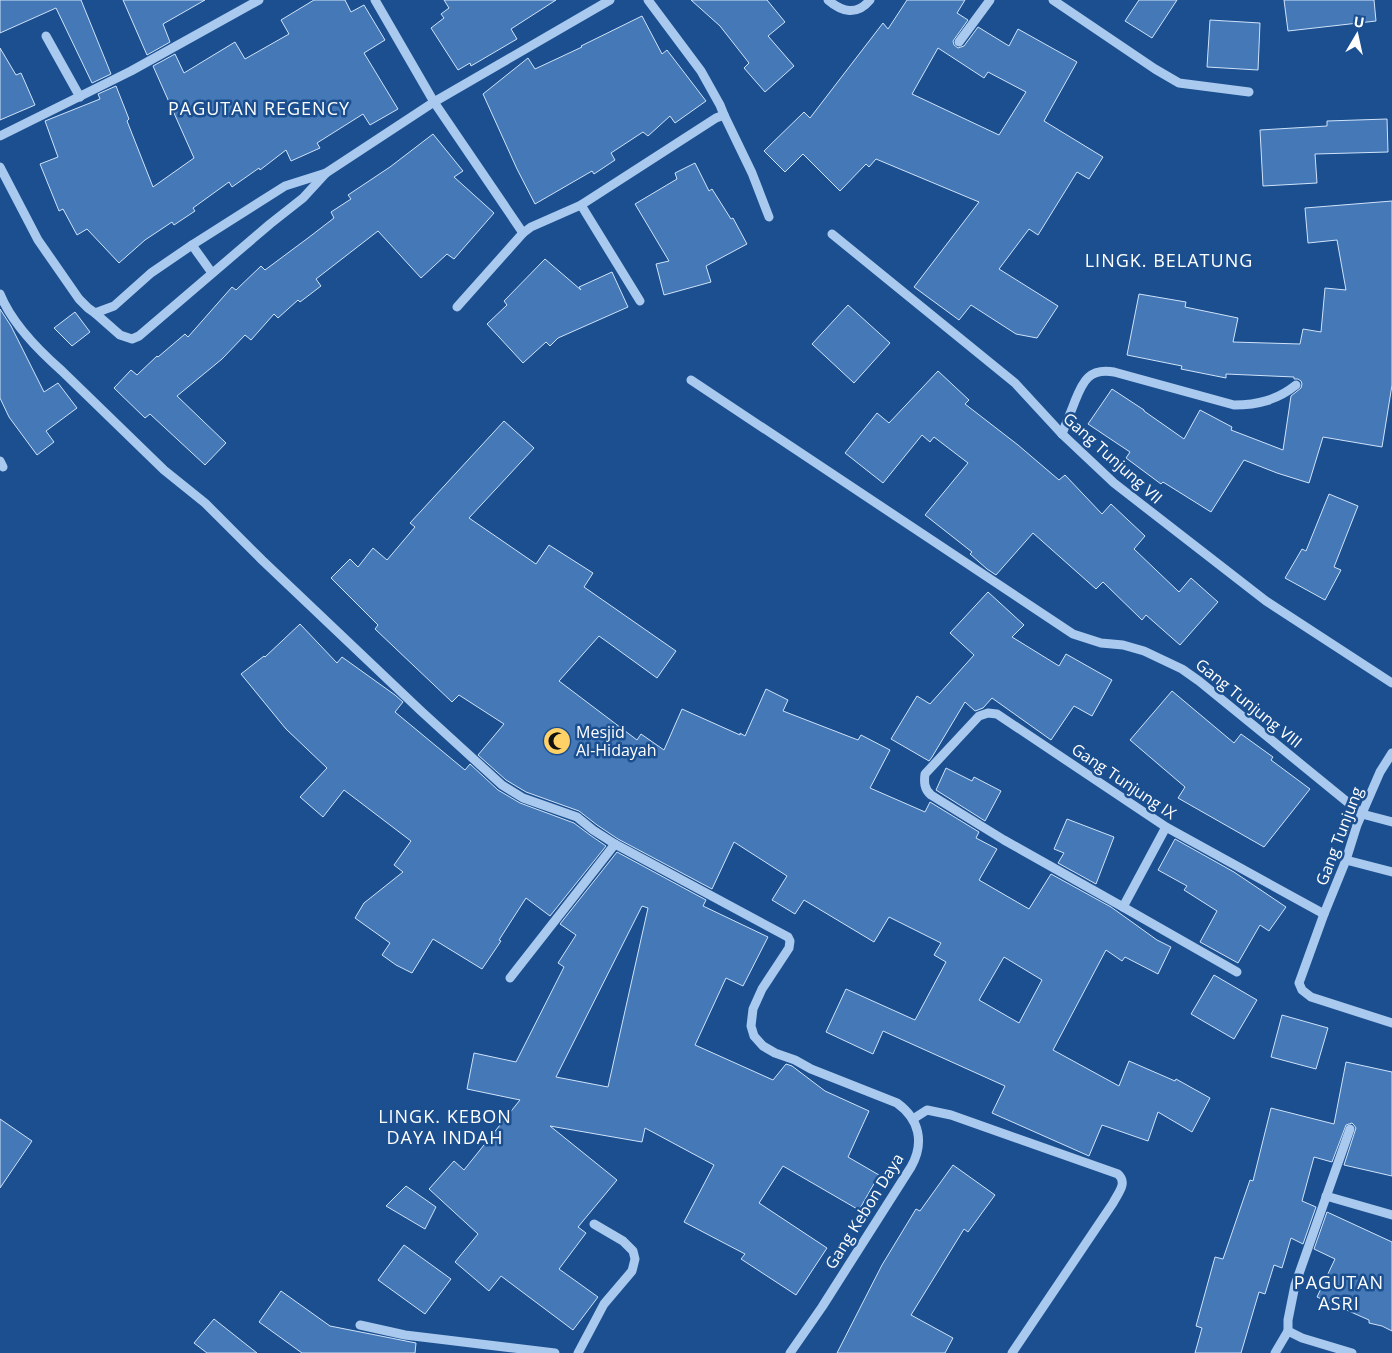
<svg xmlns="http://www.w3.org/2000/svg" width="1392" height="1353" viewBox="0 0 1392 1353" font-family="'Open Sans',sans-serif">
<rect width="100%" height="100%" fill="#1b4f8f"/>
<g fill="#4478b7" stroke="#cfe3fa" fill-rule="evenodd">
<path d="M 0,0 L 81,0 L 111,74 L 92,83 L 56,8 L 0,33 Z"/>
<path d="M 123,0 L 205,0 L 163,24 L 170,42 L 147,55 Z"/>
<path d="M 314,0 L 345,0 L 351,12 L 364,5 L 385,40 L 364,53 L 398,109 L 370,125 L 363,114 L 317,143 L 320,148 L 291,161 L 286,150 L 260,170 L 259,168 L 232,187 L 229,182 L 193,208 L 195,211 L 174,225 L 172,222 L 145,240 L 119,263 L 87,229 L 77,235 L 63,209 L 59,211 L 40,164 L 58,157 L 45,121 L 100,99 L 98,94 L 116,86 L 129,119 L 127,121 L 153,187 L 194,158 L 153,66 L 175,54 L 184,73 L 235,42 L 245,59 L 289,34 L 281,20 Z"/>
<path d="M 444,0 L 556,0 L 511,29 L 517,39 L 471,66 L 470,63 L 458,70 L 431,28 L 444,18 L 441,14 L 449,8 Z"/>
<path d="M 691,0 L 767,0 L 785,22 L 768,36 L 794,66 L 765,92 L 744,68 L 749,63 L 720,26 Z"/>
<path d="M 907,0 L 965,0 L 957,13 L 968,20 L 953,41 L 954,45 L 958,48 L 964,46 L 978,27 L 1009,46 L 1018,29 L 1077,62 L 1044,121 L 1103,157 L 1089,179 L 1077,172 L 1038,235 L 1029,229 L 999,269 L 1058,306 L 1037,338 L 1016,334 L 971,305 L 959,320 L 914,287 L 979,202 L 876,159 L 869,167 L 866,164 L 840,191 L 803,154 L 785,172 L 764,151 L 804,112 L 810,118 L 883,23 L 888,29 ZM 938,48 L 984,78 L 988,72 L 1026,92 L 999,135 L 912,94 Z"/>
<path d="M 1139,0 L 1177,0 L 1152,38 L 1125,21 Z"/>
<path d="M 1284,0 L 1374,0 L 1376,21 L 1288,31 Z"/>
<path d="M 642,16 L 662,54 L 667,50 L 706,101 L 675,123 L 670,116 L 648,136 L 643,132 L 611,153 L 615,160 L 594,174 L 592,171 L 535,204 L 517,169 L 483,94 L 528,58 L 535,69 L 582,47 L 581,46 Z"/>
<path d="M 1210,20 L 1260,23 L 1258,70 L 1207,67 Z"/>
<path d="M 0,48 L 16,75 L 21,73 L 35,105 L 0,120 Z"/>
<path d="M 1387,119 L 1388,152 L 1315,154 L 1317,183 L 1263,186 L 1260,130 L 1327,126 L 1327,121 Z"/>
<path d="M 433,134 L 463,171 L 454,177 L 494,213 L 454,259 L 447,254 L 421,278 L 378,231 L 316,279 L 321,286 L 300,302 L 298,300 L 278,318 L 274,314 L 251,340 L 245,335 L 222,359 L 177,396 L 226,443 L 205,465 L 150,414 L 145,418 L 114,388 L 131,370 L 137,375 L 157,356 L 158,357 L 185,334 L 188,337 L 232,287 L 236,290 L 261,266 L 265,270 L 308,238 L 334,218 L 331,212 L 351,199 L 348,195 L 390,167 Z"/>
<path d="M 695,163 L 709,191 L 712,189 L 731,219 L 733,218 L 747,244 L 706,266 L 711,282 L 664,295 L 656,264 L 669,261 L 635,204 L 677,179 L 675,173 Z"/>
<path d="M 1392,201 L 1392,385 L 1382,447 L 1323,437 L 1309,483 L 1277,473 L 1244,460 L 1211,512 L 1163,482 L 1161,484 L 1126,458 L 1130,452 L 1088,424 L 1112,389 L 1144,410 L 1144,411 L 1184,439 L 1200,410 L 1232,427 L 1231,430 L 1283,450 L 1291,396 L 1301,388 L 1302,384 L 1301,381 L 1298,379 L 1294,379 L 1294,377 L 1226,374 L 1226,378 L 1181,369 L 1182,366 L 1127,355 L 1139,294 L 1186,302 L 1185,307 L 1238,318 L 1233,342 L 1300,344 L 1303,329 L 1321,332 L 1325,288 L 1346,290 L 1337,240 L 1308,243 L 1305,208 Z"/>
<path d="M 545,259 L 581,290 L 579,287 L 612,272 L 628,307 L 558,338 L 550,346 L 546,342 L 523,363 L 487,324 L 507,305 L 504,301 Z"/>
<path d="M 848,305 L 890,343 L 854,383 L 812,344 Z"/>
<path d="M 0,309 L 11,326 L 44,392 L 58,383 L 77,408 L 46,431 L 54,442 L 37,455 L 9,417 L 0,398 Z"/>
<path d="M 75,312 L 90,332 L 72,346 L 54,328 Z"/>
<path d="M 938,371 L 969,400 L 965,404 L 1018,445 L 1059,480 L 1065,475 L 1102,514 L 1111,504 L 1145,536 L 1134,549 L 1179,592 L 1191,578 L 1218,602 L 1180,645 L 1146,615 L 1142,620 L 1103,582 L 1096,589 L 1033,533 L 996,575 L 987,569 L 970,554 L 972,552 L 925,515 L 968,463 L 934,437 L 930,442 L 922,435 L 883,483 L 845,453 L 877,413 L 889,423 Z"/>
<path d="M 504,421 L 534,448 L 469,518 L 536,564 L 549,545 L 593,573 L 584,587 L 676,651 L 657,678 L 599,636 L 559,681 L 637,740 L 641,734 L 664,750 L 682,709 L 740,735 L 740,733 L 745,736 L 766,689 L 788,700 L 783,711 L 858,740 L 861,735 L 890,750 L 870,788 L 925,812 L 930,802 L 979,832 L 976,838 L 997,849 L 979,880 L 1029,909 L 1051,874 L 1111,907 L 1157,940 L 1171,947 L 1158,974 L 1125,957 L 1122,961 L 1106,950 L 1053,1050 L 1119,1086 L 1129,1061 L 1175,1081 L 1176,1079 L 1210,1098 L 1192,1132 L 1158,1112 L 1148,1141 L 1102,1125 L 1089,1156 L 992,1113 L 1005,1086 L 883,1031 L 873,1054 L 826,1032 L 846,989 L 915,1020 L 946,962 L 934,955 L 941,943 L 889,917 L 874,942 L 804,900 L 795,914 L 772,900 L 787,876 L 734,842 L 712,889 L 618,839 L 597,825 L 579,811 L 526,792 L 506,780 L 478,755 L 504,724 L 459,695 L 452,702 L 375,629 L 378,625 L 331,578 L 350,559 L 358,567 L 373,548 L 387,560 L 415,527 L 410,523 ZM 1004,957 L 1042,980 L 1019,1023 L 979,1000 Z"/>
<path d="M 1329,494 L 1358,506 L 1334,567 L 1341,570 L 1325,600 L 1285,578 L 1302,549 L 1306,551 Z"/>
<path d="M 988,592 L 1024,625 L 1012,637 L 1059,666 L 1066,654 L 1112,680 L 1092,716 L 1074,706 L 1051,740 L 992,698 L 983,708 L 975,711 L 965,702 L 932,757 L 929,761 L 891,739 L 917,696 L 930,704 L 974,655 L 950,633 Z"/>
<path d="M 300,624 L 337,663 L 342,657 L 395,695 L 403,702 L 395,712 L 465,770 L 470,764 L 498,790 L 520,803 L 574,823 L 590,835 L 606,846 L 550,916 L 526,898 L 499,940 L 501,941 L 482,969 L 433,939 L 412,973 L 396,965 L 382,955 L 390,943 L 355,918 L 364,903 L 403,872 L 394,865 L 411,841 L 344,790 L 323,817 L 300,797 L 327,768 L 286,729 L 241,674 L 264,656 L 265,657 Z"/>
<path d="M 1172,691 L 1234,743 L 1241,734 L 1273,757 L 1271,760 L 1310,789 L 1264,847 L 1178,798 L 1185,787 L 1130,740 Z"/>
<path d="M 946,768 L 972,781 L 974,777 L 1001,791 L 985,821 L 936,790 Z"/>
<path d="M 1067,819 L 1114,837 L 1096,884 L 1058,863 L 1064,853 L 1054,849 Z"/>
<path d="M 1175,839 L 1234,872 L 1286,907 L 1269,931 L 1260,925 L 1238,963 L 1200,942 L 1217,911 L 1184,890 L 1187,886 L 1158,870 Z"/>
<path d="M 617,852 L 706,900 L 703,906 L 768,937 L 743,986 L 726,978 L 695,1045 L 773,1080 L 786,1064 L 792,1066 L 825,1091 L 869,1111 L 848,1157 L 879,1175 L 859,1210 L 783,1166 L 759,1203 L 827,1248 L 796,1295 L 741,1259 L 745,1254 L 684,1222 L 714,1165 L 645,1128 L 642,1142 L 550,1126 L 617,1180 L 578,1227 L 586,1233 L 559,1269 L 598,1297 L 573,1330 L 501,1276 L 489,1291 L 455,1262 L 478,1234 L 429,1189 L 454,1161 L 464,1170 L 520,1100 L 467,1089 L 474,1053 L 516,1062 L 564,967 L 558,963 L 576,935 L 560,924 ZM 642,906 L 648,908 L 608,1087 L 556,1077 Z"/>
<path d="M 1214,975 L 1257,1000 L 1234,1039 L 1191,1014 Z"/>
<path d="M 1282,1015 L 1328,1028 L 1316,1069 L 1271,1057 Z"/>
<path d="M 1346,1062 L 1392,1072 L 1392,1176 L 1344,1165 L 1356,1128 L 1354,1125 L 1352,1123 L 1346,1125 L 1332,1162 L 1314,1157 L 1302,1201 L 1316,1207 L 1303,1244 L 1291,1238 L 1282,1268 L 1274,1265 L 1265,1294 L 1259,1292 L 1241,1353 L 1195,1353 L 1202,1328 L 1196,1326 L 1215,1257 L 1223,1259 L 1250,1180 L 1253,1181 L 1271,1108 L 1334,1124 Z"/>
<path d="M 0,1119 L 32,1141 L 0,1188 Z"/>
<path d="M 953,1165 L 995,1195 L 968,1232 L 964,1229 L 911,1315 L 953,1338 L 945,1353 L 837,1353 L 882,1265 L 916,1209 L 920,1211 Z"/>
<path d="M 406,1186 L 436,1207 L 425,1229 L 386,1206 Z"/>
<path d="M 1327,1212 L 1392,1242 L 1392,1331 L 1382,1326 L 1369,1323 L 1369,1320 L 1317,1297 L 1335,1259 L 1314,1249 Z"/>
<path d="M 404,1245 L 451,1279 L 425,1314 L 378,1280 Z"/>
<path d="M 281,1291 L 330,1326 L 416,1343 L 415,1353 L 302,1353 L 259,1322 Z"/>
<path d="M 214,1319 L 257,1353 L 207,1353 L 194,1343 Z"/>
</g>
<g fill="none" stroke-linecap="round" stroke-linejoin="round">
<g stroke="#a9c9ee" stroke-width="9">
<path d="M 375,0 L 434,102 L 523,233 L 531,227 L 581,205 L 716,118 L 724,115 L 720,105 L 701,71 L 648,0"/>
<path d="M 828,0 C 842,12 857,16 870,0"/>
<path d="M 1053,0 L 1155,69 L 1179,83 L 1249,92"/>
<path d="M 46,36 L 80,97"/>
<path d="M 959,42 L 990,0"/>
<path d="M 724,115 L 752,173 L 769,217"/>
<path d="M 0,136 L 131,71 L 259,0"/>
<path d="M 0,167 L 38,240 L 79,299 L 88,308 L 95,313 L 114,306 L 151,273 L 192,245 L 285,186 L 326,173 L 434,102 L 610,0"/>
<path d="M 581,205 L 640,301"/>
<path d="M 832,234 L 1015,383 L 1062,434 L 1114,483 L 1266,601 L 1392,683"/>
<path d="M 192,245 L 212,273"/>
<path d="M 0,294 C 12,324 38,350 62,371 L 164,470 L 205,503 L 262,560 L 421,711 L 502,785 L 523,798 L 577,817 L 593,830 L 615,844 L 788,937 L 790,941 L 789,948 L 762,989 L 753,1009 L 751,1026 L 754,1036 L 763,1046 L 775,1053 L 795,1060 L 811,1069 L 897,1103 C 919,1119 925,1142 911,1167 L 822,1307 L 790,1353"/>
<path d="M 457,307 L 523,233"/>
<path d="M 95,313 L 120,335 L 132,339 L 139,336 L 270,224 L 303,198 L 326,173"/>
<path d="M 691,380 L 1073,634 L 1101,643 L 1123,645 L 1144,651 L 1182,669 L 1199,681 L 1362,814 L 1392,822"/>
<path d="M 1062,434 C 1066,423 1071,412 1075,401 C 1083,381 1089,368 1114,372 L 1234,405 C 1258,405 1277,400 1296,385"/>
<path d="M 0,461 L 3,467"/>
<path d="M 1392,753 L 1380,772 L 1357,825 L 1346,860 L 1324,914 L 1299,983 L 1302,990 L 1311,997 L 1392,1023"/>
<path d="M 1166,827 L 1123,907 L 1004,840 L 931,795 C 924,789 924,782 925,774 L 979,716 L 988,713 L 997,714 L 1166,827 L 1324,914"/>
<path d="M 1346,860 L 1392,872"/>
<path d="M 1123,907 L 1237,972"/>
<path d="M 510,978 L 615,844"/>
<path d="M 913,1119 L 927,1110 L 951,1115 L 1118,1174 C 1128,1183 1118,1193 1113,1203 L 1012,1353"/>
<path d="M 1350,1129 L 1295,1285 L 1288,1320 L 1288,1331 L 1302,1338 L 1352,1353"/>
<path d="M 1326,1196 L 1392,1215"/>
<path d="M 360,1325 L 405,1335 L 555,1353"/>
<path d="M 578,1353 L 604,1304 L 632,1271 L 635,1259 L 633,1251 L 623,1241 L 594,1224"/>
<path d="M 1275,1353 L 1288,1331"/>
</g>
</g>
<defs>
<g id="mosque-disc" transform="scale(1.4375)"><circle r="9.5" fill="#ffd166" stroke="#1b4f8f"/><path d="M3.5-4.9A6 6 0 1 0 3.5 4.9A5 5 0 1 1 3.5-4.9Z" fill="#111"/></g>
</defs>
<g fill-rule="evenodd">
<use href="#mosque-disc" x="557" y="741"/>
</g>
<g text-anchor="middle" stroke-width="5" stroke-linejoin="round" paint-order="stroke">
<g font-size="16" fill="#fff" stroke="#1b4f8f">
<text transform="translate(1113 458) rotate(42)" y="6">Gang Tunjung VII</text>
<text transform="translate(1249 703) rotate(39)" y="6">Gang Tunjung VIII</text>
<text transform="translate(1124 781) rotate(34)" y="6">Gang Tunjung IX</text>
<text transform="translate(1339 836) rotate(-69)" y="6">Gang Tunjung</text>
<text transform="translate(864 1211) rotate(-58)" y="6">Gang Kebon Daya</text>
</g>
<g font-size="16" fill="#fff" stroke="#1b4f8f" text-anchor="start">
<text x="576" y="738">Mesjid<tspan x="576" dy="18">Al-Hidayah</tspan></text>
</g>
<g font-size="18" letter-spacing="1" fill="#fff" stroke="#1b4f8f">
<text x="259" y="115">PAGUTAN REGENCY</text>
<text x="1169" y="267">LINGK. BELATUNG</text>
<text x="445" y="1123">LINGK. KEBON<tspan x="445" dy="21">DAYA INDAH</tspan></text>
<text x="1339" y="1289">PAGUTAN<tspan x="1339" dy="21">ASRI</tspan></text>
</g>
</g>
<g transform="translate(1357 35) rotate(9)" stroke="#1b4f8f" stroke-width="4" paint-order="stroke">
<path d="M0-4L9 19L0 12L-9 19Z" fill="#ffffff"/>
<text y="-8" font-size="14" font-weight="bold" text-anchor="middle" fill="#ffffff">U</text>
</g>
</svg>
